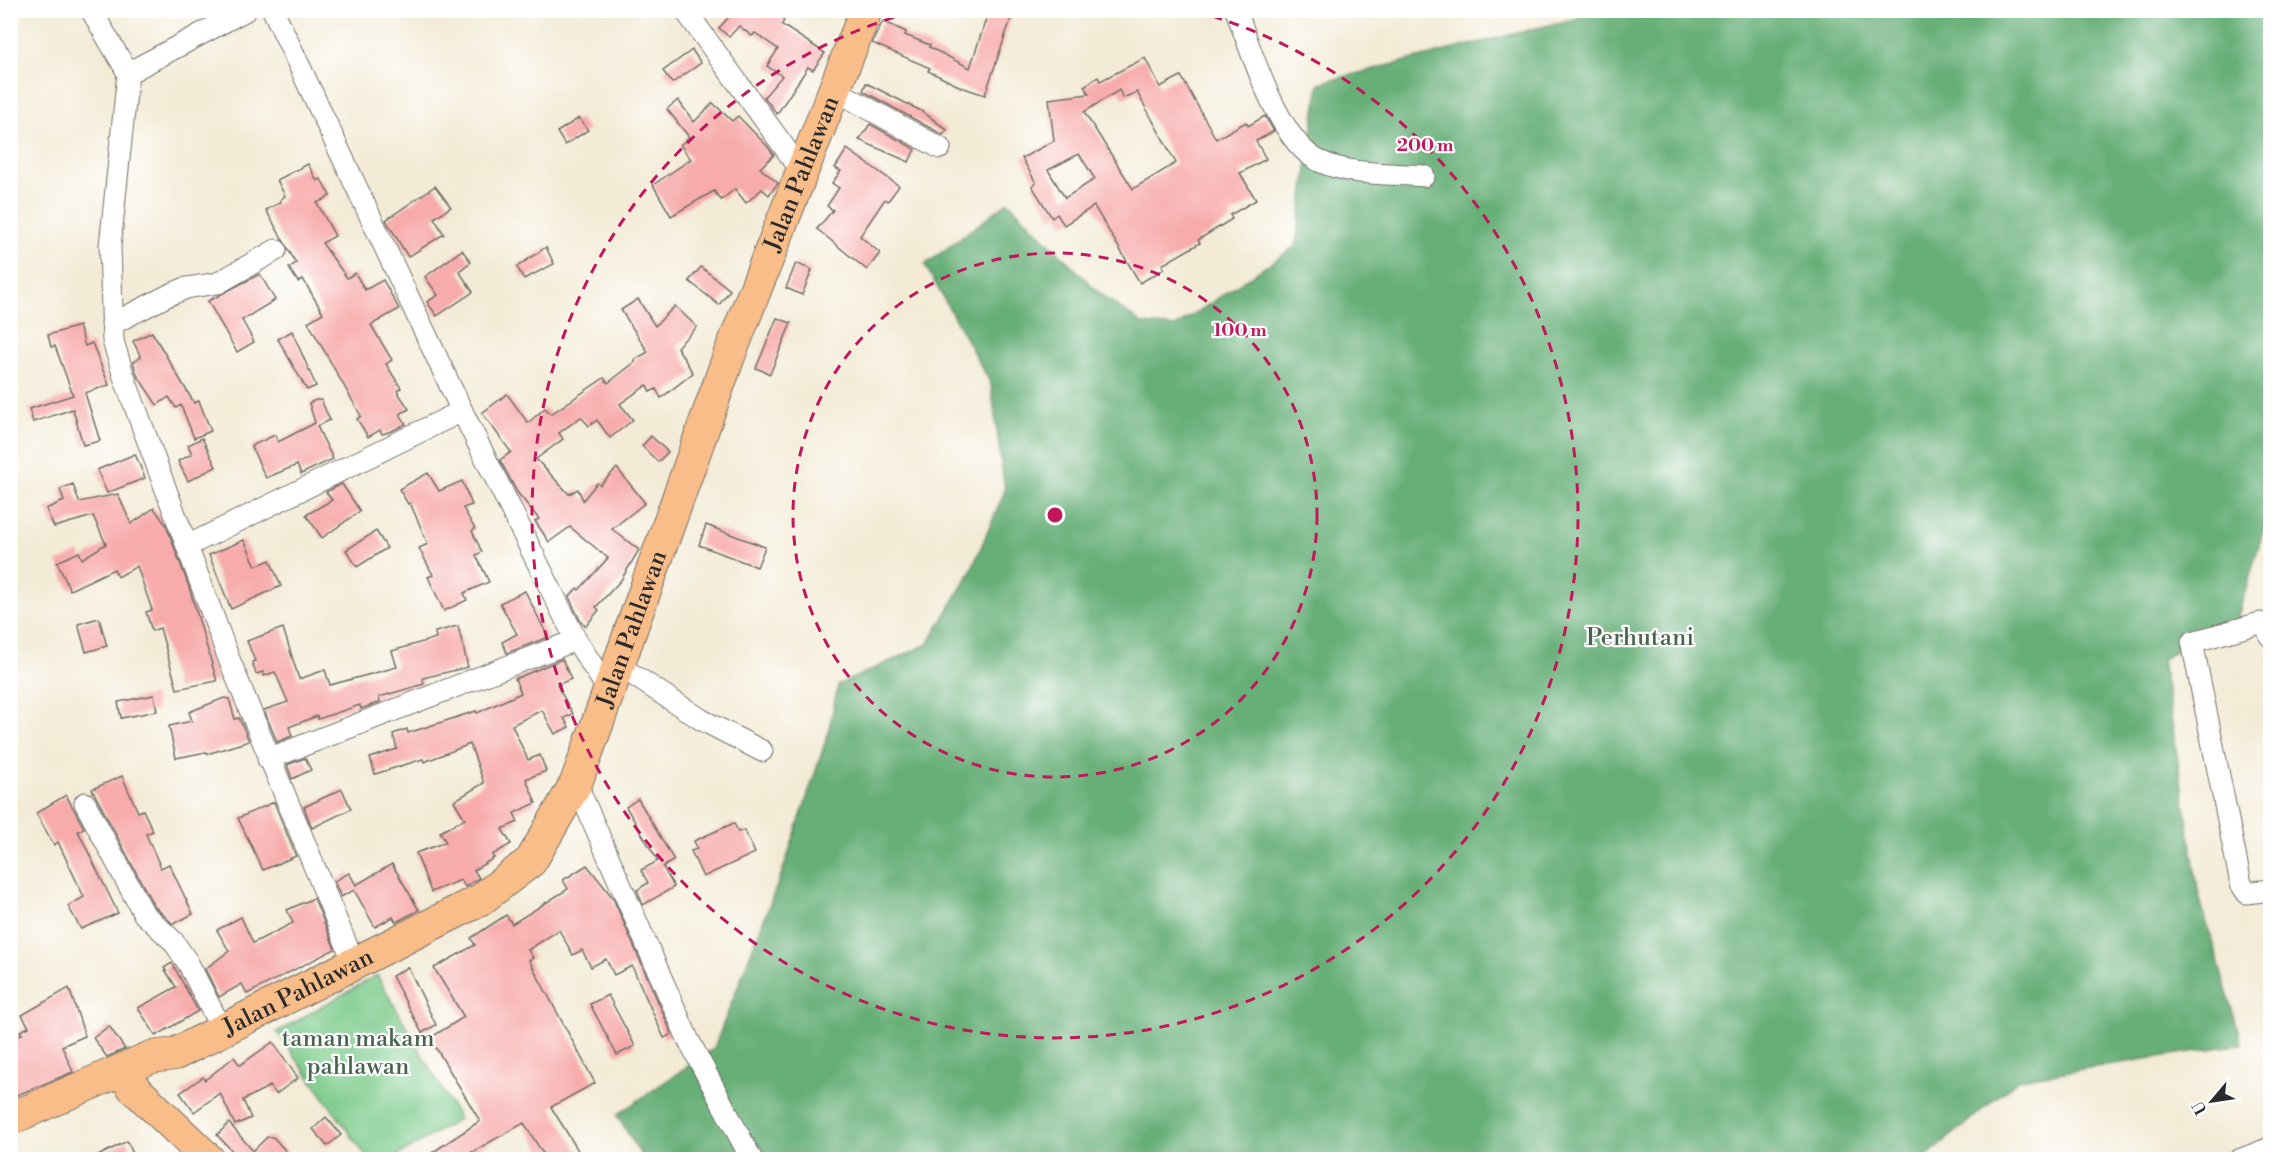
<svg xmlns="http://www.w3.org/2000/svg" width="2281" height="1170" viewBox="0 0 2281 1170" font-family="'Libre Bodoni',serif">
<rect width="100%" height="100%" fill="#fff"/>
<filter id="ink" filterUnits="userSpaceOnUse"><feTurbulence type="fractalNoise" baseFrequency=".0167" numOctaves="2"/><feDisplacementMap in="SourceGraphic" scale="12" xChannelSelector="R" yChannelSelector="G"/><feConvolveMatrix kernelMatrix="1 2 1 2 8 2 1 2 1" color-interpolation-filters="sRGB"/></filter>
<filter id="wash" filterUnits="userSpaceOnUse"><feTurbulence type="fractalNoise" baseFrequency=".008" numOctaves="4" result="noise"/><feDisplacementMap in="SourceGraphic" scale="24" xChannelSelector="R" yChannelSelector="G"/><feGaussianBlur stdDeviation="1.35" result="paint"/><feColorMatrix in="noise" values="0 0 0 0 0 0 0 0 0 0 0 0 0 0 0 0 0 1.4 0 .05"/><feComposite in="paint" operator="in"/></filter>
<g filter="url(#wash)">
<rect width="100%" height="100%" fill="#f3ebd6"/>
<path fill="#7dcb8b" stroke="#547b5b" stroke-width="1.5" d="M 377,975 L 459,1119 L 392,1159 L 368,1159 L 277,1032 Z"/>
<path fill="#66af77" stroke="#486d51" stroke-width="1.5" d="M 1580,11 L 2270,11 L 2270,508 L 2237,619 L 2162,659 L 2199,896 L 2242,1044 L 2019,1079 L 1922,1160 L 644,1160 L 617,1115 L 714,1048 L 783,870 L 828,734 L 838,685 L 928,644 L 970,573 L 1005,491 L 991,384 L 925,265 L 1008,202 L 1097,291 L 1142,324 L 1175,327 L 1296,246 L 1319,83 L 1581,17 Z"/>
<g id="blocks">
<g fill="#f7acab" fill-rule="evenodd">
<path d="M 722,10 L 771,10 L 784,20 L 782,25 L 825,53 L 813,70 L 808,67 L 777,114 L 764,97 L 782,76 L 767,66 L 778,49 L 755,33 L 752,36 L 739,26 L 729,37 L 719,28 L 729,17 Z"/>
<path d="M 989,10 L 1014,10 L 985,95 L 961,87 L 928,71 L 930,68 L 872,43 L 883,21 L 906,32 L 905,35 L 930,45 L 929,47 L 970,68 Z"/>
<path d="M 692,50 L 701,63 L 672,83 L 663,71 Z"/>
<path d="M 1145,58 L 1160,87 L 1181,76 L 1216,139 L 1246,122 L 1248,126 L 1265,116 L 1274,131 L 1256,141 L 1266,159 L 1240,173 L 1256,200 L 1230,215 L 1232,219 L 1198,240 L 1200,243 L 1162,265 L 1164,269 L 1140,283 L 1094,206 L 1064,225 L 1057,214 L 1052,218 L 1032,186 L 1036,183 L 1022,158 L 1054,141 L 1049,99 L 1089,94 L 1084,86 L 1098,77 L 1100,81 ZM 1119,90 L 1123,98 L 1137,92 L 1176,163 L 1133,189 L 1084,112 ZM 1079,154 L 1095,179 L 1065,198 L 1048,170 Z"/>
<path d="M 866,83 L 923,112 L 947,130 L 943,135 L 863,91 Z"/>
<path d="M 678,100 L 694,122 L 713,103 L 732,121 L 738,116 L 768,147 L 774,155 L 760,168 L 778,183 L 769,195 L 762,189 L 746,203 L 735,189 L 721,200 L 714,191 L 671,216 L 653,185 L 691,159 L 680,145 L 689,137 L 667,109 Z"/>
<path d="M 579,118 L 588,130 L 565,145 L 557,132 Z"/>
<path d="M 870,124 L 915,149 L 909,162 L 859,140 Z"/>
<path d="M 847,149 L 899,186 L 888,201 L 885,199 L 860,236 L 880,253 L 867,270 L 817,229 L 833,210 L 827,206 L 839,188 L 832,183 L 841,171 L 835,168 Z"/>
<path d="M 308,164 L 317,181 L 321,179 L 330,196 L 317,203 L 335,236 L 322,243 L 347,278 L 355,273 L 365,290 L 383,280 L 399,309 L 371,325 L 392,360 L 386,364 L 401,388 L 397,391 L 409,409 L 400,414 L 406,424 L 392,431 L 382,434 L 380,430 L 368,437 L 357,419 L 361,416 L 308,322 L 323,313 L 303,279 L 298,282 L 289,268 L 296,263 L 266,210 L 281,202 L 280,200 L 285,196 L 277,180 Z"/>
<path d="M 435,186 L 451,207 L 434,218 L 444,234 L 408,257 L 386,220 Z"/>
<path d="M 546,247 L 554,264 L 524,279 L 517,267 Z"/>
<path d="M 462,250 L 471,262 L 459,271 L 473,292 L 437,316 L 427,302 L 438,295 L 425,277 Z"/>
<path d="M 796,263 L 812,270 L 802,295 L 786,288 Z"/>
<path d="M 701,267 L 730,290 L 719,305 L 689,281 Z"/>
<path d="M 260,274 L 275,300 L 242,320 L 254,342 L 237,352 L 208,301 Z"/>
<path d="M 638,299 L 655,326 L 675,306 L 697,327 L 677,347 L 693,373 L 661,398 L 656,389 L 650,392 L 647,385 L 620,404 L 633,420 L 610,438 L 597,420 L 589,426 L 581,417 L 559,433 L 563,439 L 536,459 L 569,494 L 578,489 L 583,500 L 597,483 L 600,485 L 617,468 L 645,503 L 612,529 L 639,550 L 621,580 L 596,607 L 599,610 L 586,626 L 581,622 L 569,597 L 577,588 L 579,590 L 608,558 L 570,527 L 549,542 L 535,521 L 539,519 L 517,492 L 500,460 L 511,452 L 482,413 L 507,394 L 528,423 L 545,408 L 551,414 L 604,378 L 608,383 L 635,362 L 634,360 L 648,352 L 621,310 Z"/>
<path d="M 777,318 L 791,323 L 770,374 L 756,368 Z"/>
<path d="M 79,326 L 85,346 L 92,343 L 109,385 L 85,393 L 100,441 L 83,445 L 73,409 L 33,422 L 29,409 L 73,395 L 55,346 L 51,347 L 48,335 Z"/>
<path d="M 292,331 L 316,386 L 307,390 L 278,339 Z"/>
<path d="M 152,332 L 194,403 L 199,401 L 211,431 L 194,438 L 181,405 L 176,408 L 169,397 L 157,405 L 137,375 L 133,362 L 141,357 L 133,341 Z"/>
<path d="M 316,400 L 321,400 L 330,420 L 317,426 L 333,459 L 301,474 L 297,465 L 266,478 L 251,446 L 275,435 L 278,442 L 315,423 L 309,403 Z"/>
<path d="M 651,436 L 668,452 L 658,462 L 642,446 Z"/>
<path d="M 202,438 L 216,467 L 188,481 L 178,461 L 192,454 L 188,445 Z"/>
<path d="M 135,454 L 145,478 L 107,493 L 97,470 Z"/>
<path d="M 428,473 L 439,491 L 462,481 L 472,505 L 463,508 L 475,529 L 472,531 L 482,552 L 476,555 L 489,582 L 464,593 L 467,600 L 444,611 L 428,577 L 433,575 L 419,548 L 428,544 L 410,503 L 408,504 L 399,489 Z"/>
<path d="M 73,484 L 79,502 L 118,494 L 131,524 L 154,508 L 166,525 L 189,587 L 217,681 L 177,689 L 160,628 L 152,631 L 146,612 L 152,610 L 137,566 L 118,577 L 114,569 L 70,590 L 57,562 L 79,552 L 82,559 L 106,544 L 93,516 L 54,527 L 46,509 L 64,501 L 60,489 Z"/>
<path d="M 342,484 L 360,511 L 322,538 L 306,515 L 332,500 L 326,492 Z"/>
<path d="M 706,525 L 765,547 L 757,567 L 699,545 Z"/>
<path d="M 376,531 L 387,548 L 357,567 L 346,550 Z"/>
<path d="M 244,540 L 256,566 L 270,560 L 281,586 L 231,609 L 209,555 Z"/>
<path d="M 525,591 L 548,637 L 507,653 L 502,642 L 517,634 L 500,603 Z"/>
<path d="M 99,618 L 107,646 L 86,652 L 78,624 Z"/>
<path d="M 458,626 L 468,667 L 423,678 L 424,684 L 379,697 L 380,702 L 361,709 L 360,705 L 318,719 L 317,716 L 289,727 L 292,736 L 277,742 L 264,710 L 288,702 L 275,672 L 264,676 L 263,672 L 256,674 L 252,662 L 255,661 L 247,641 L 283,628 L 299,679 L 325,670 L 330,685 L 397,667 L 392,651 L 436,638 L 435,632 Z"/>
<path d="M 562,659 L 571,679 L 557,685 L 573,714 L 564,718 L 569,727 L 555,734 L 542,710 L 512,725 L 528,760 L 540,755 L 546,771 L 526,779 L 536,803 L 514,813 L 518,822 L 502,829 L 511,844 L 492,855 L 494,858 L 474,870 L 479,878 L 465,887 L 461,880 L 431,892 L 416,853 L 446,842 L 440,832 L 465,819 L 454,801 L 484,783 L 470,744 L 424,762 L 423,759 L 375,774 L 370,758 L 397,749 L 393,734 L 407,729 L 408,733 L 476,711 L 477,713 L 521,693 L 515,679 Z"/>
<path d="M 154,695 L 157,711 L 121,718 L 118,702 Z"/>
<path d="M 224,698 L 229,699 L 235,719 L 239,718 L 249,741 L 207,754 L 206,752 L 176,758 L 169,726 L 192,721 L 189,712 Z"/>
<path d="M 305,758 L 311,770 L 292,779 L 287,765 Z"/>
<path d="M 122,776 L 138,812 L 143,810 L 153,831 L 146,834 L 161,868 L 169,864 L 193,914 L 173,924 L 154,906 L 92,789 Z"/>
<path d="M 342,789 L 351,809 L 312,828 L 304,807 Z"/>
<path d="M 66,795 L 84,828 L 78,831 L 118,913 L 81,929 L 68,906 L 84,897 L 58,842 L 54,845 L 36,813 Z"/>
<path d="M 638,799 L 674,860 L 663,867 L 674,887 L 643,905 L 637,890 L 648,883 L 641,870 L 658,861 L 626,807 Z"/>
<path d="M 274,802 L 296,856 L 263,870 L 238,818 Z"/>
<path d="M 734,823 L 738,832 L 744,830 L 755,853 L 703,877 L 691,851 L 697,849 L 694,841 Z"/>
<path d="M 392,864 L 419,910 L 396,922 L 393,917 L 375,927 L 354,890 L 341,897 L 334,881 L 349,873 L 356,885 Z"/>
<path d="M 587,865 L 613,898 L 672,1034 L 664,1038 L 632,966 L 614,975 L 606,959 L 591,967 L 582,950 L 573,955 L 559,930 L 528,950 L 533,958 L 529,960 L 595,1083 L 551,1107 L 584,1160 L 547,1160 L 524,1123 L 458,1160 L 421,1160 L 480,1121 L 430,1038 L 464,1017 L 434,968 L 475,945 L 471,938 L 506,915 L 512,924 L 568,889 L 563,880 Z"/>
<path d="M 314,898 L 335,949 L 247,994 L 242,984 L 219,997 L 205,969 L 229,951 L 217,930 L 241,917 L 253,943 L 293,923 L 287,910 Z"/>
<path d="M 172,963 L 198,1011 L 156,1036 L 138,1008 L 176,987 L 164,968 Z"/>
<path d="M 408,967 L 436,1025 L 422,1033 L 392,976 Z"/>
<path d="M 69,988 L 85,1036 L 62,1046 L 73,1072 L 10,1098 L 10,1038 L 22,1034 L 20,1031 L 29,1027 L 22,1015 Z"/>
<path d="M 608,995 L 635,1046 L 617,1055 L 590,1004 Z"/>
<path d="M 109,1026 L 125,1049 L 107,1057 L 93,1038 Z"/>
<path d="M 273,1042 L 298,1078 L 276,1094 L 270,1086 L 243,1100 L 251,1118 L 235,1125 L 220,1093 L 194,1112 L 180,1093 L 203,1077 L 205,1080 L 234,1057 L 240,1065 Z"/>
<path d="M 326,1117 L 341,1135 L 327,1146 L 313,1129 Z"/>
<path d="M 229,1123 L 253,1151 L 267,1137 L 273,1137 L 294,1160 L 241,1160 L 217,1135 Z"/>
<path d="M 127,1141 L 136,1160 L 90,1160 Z"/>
</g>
</g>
</g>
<g filter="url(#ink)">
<use href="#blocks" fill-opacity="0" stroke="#716e67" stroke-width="1.5"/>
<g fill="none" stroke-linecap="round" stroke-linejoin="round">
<g stroke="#716e67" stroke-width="23">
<g id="minor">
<path d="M 91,10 L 128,73 L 110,246 L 113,341 L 124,377 L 229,659 L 354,963"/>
<path d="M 273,10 L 462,411 L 576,640 L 609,691"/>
<path d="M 685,10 L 803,173"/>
<path d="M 1236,10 C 1251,51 1279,142 1319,161 C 1350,176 1391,173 1424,176"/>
<path d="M 128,73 L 246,10"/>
<path d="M 835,90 L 940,148"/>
<path d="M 112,324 L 169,295 L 186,288 L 218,283 L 276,250"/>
<path d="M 187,546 L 462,411"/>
<path d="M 2270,636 L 2267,628 L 2260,623 L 2192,642 L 2241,884 L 2247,893 L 2270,890"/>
<path d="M 618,665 L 702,720 L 762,751"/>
<path d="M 268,759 L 576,640"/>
<path d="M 576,783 L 688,1039 L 752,1160"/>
<path d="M 85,803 L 144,914 L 173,941 L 188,963 L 222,1030"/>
<path d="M 2239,1160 L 2270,1148"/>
</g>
</g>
<g stroke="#716e67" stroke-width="34">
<g id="highway">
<path d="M 123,1070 L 132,1086 L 209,1160"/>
<path id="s1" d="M 10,1119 L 151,1057 L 175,1054 L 480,900 L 531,861 L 576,783 L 729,356 L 866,10"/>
</g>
</g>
<use href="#minor" stroke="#fff" stroke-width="21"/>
<use href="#highway" stroke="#f8bd89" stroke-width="32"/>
</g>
</g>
<g fill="none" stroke="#c2185b" stroke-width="3" stroke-dasharray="10 8">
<circle cx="1055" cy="515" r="262"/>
<path d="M1195 11A523 523 0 1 1 915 11"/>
</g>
<g text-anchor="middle" stroke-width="4.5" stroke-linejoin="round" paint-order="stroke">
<g font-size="24" fill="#2b2b2b" stroke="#fff">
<text dy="8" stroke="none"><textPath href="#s1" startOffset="1324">Jalan Pahlawan</textPath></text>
<text dy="8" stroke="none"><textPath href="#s1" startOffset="838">Jalan Pahlawan</textPath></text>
<text dy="8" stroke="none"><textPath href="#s1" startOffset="316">Jalan Pahlawan</textPath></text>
</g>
<g font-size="24" fill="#48634d" stroke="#fff">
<text x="1640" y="645">Perhutani</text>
<text x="358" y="1046">taman makam<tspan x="358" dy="28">pahlawan</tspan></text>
</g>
</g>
<circle cx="1055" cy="515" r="9" fill="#c2185b" stroke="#fff" stroke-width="3"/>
<g font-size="18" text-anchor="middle" font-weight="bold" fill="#c2185b" stroke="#fff" stroke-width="4.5" stroke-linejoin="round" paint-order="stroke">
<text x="1425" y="151">200 m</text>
<text x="1240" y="336">100 m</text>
</g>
<rect width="2281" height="1170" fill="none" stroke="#fff" stroke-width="36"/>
<g transform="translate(2212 1101) rotate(241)" stroke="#ffffff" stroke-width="4.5" paint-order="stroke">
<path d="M0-4.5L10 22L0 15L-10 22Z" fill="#2b2b2b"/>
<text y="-9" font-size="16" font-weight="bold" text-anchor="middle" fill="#2b2b2b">U</text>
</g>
</svg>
